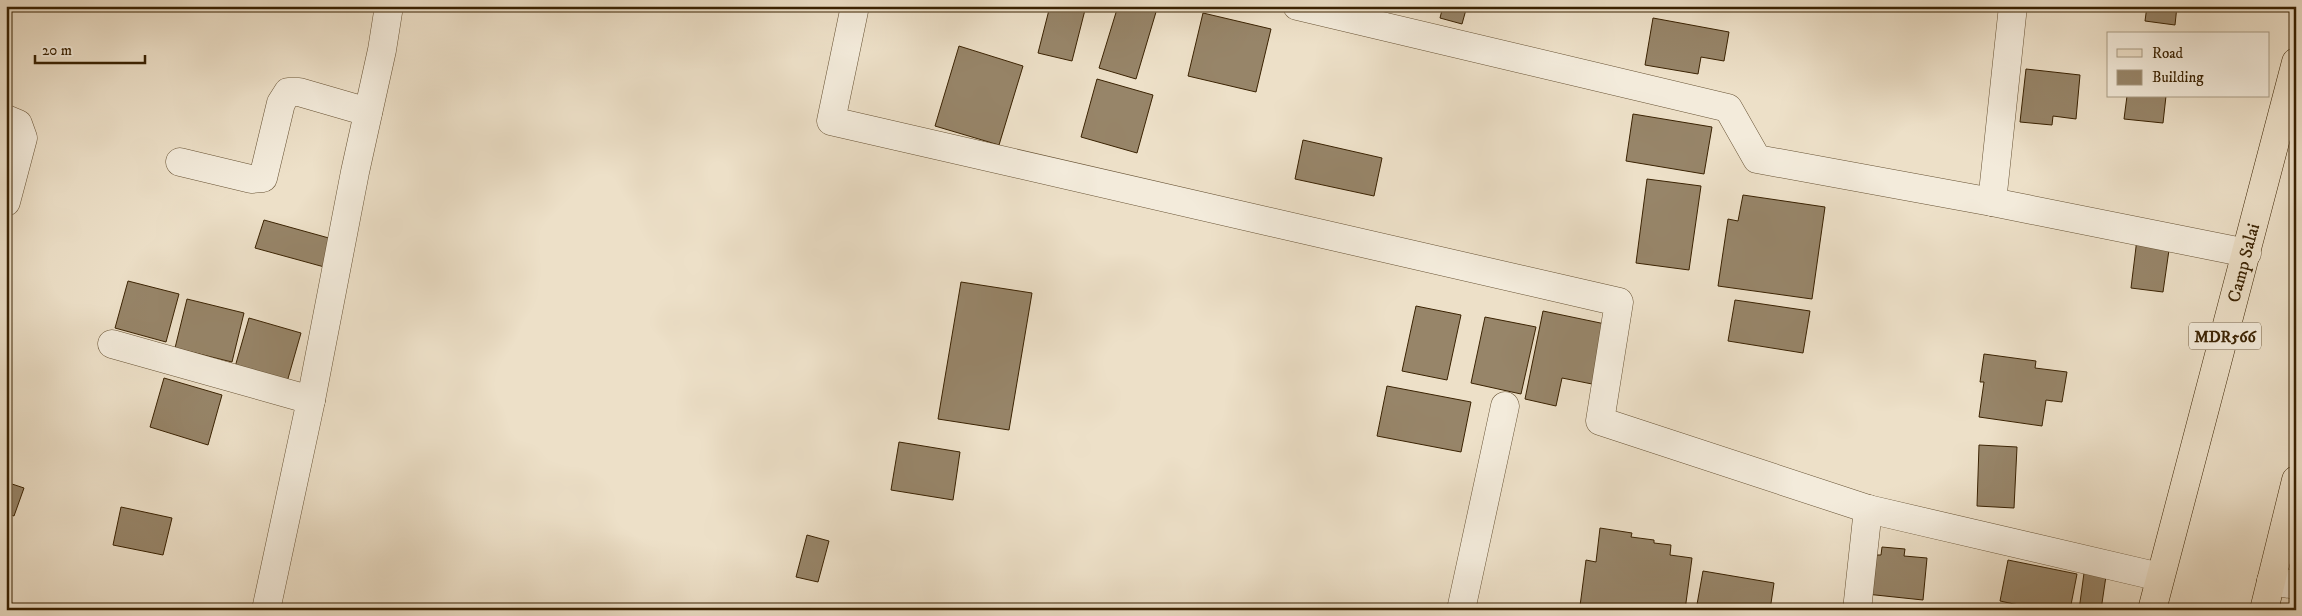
<svg xmlns="http://www.w3.org/2000/svg" width="2302" height="616" viewBox="0 0 2302 616" font-family="'IM FELL DW Pica',serif">
<rect width="100%" height="100%" fill="#ede0c8"/>
<filter id="stains"><feTurbulence type="fractalNoise" baseFrequency=".004" numOctaves="4"/><feColorMatrix values="0 0 0 0 .2 0 0 0 0 .09 0 0 0 0 .02 0 0 0 .5 -.17"/></filter>
<radialGradient id="worn" r=".72"><stop offset=".6" stop-color="#630" stop-opacity="0"/><stop offset="1" stop-color="#630" stop-opacity=".3"/></radialGradient>
<g fill="#978569" stroke="#3a2202">
<path d="M 1050,6 L 1086,6 L 1072,61 L 1038,53 Z"/>
<path d="M 1118,6 L 1136,6 L 1156,12 L 1136,79 L 1099,68 Z"/>
<path d="M 1443,6 L 1467,6 L 1462,24 L 1440,18 Z"/>
<path d="M 2147,6 L 2177,6 L 2175,25 L 2145,21 Z"/>
<path d="M 1203,13 L 1271,29 L 1256,92 L 1188,76 Z"/>
<path d="M 1653,18 L 1729,32 L 1724,61 L 1701,57 L 1698,74 L 1645,65 Z"/>
<path d="M 959,46 L 1023,66 L 999,145 L 935,126 Z"/>
<path d="M 2026,69 L 2080,75 L 2076,119 L 2053,116 L 2052,125 L 2020,122 Z"/>
<path d="M 1097,79 L 1153,95 L 1137,153 L 1081,137 Z"/>
<path d="M 2127,96 L 2166,96 L 2163,123 L 2124,119 Z"/>
<path d="M 1633,114 L 1712,127 L 1704,174 L 1626,161 Z"/>
<path d="M 1303,140 L 1382,158 L 1374,196 L 1295,179 Z"/>
<path d="M 1647,179 L 1701,186 L 1689,270 L 1636,263 Z"/>
<path d="M 1743,195 L 1825,207 L 1812,299 L 1718,286 L 1728,219 L 1738,221 Z"/>
<path d="M 264,220 L 336,240 L 328,268 L 255,248 Z"/>
<path d="M 2137,239 L 2170,243 L 2163,292 L 2131,288 Z"/>
<path d="M 128,281 L 179,294 L 166,342 L 115,328 Z"/>
<path d="M 961,282 L 1032,293 L 1009,430 L 938,419 Z"/>
<path d="M 187,299 L 244,313 L 232,362 L 175,348 Z"/>
<path d="M 1735,300 L 1810,311 L 1803,353 L 1728,341 Z"/>
<path d="M 1416,306 L 1461,315 L 1447,380 L 1402,371 Z"/>
<path d="M 1543,311 L 1610,325 L 1597,385 L 1562,378 L 1556,406 L 1525,399 Z"/>
<path d="M 1485,317 L 1536,327 L 1521,394 L 1471,383 Z"/>
<path d="M 249,318 L 301,333 L 287,382 L 235,367 Z"/>
<path d="M 1984,354 L 2036,361 L 2035,368 L 2067,372 L 2062,402 L 2046,400 L 2042,426 L 1979,417 L 1984,382 L 1980,382 Z"/>
<path d="M 164,378 L 222,395 L 208,445 L 150,427 Z"/>
<path d="M 1387,386 L 1471,402 L 1461,452 L 1377,436 Z"/>
<path d="M 899,442 L 960,452 L 953,500 L 891,490 Z"/>
<path d="M 1979,445 L 2017,447 L 2014,508 L 1977,506 Z"/>
<path d="M 6,482 L 24,488 L 14,516 L 6,513 Z"/>
<path d="M 121,507 L 172,518 L 163,555 L 113,545 Z"/>
<path d="M 1600,528 L 1632,533 L 1631,537 L 1654,540 L 1654,543 L 1671,545 L 1670,555 L 1692,558 L 1685,610 L 1609,610 L 1580,606 L 1586,560 L 1596,562 Z"/>
<path d="M 807,535 L 829,541 L 818,582 L 796,577 Z"/>
<path d="M 1882,547 L 1905,549 L 1904,556 L 1927,558 L 1923,600 L 1866,594 L 1869,555 L 1881,555 Z"/>
<path d="M 2008,560 L 2077,574 L 2070,610 L 2042,610 L 2000,601 Z"/>
<path d="M 1703,571 L 1774,583 L 1770,610 L 1696,610 Z"/>
<path d="M 2084,573 L 2106,576 L 2101,610 L 2079,610 Z"/>
</g>
<g fill="none" stroke-linecap="round" stroke-linejoin="round">
<g stroke="#675234" stroke-width="29">
<g id="minor">
<path d="M 855,6 L 831,121 L 1619,302 L 1600,421 L 1868,509 L 2160,577"/>
<path d="M 1297,6 L 1728,108 L 1757,159 L 1992,202 L 2247,253"/>
<path d="M 6,119 L 18,124 L 23,138 L 6,202"/>
<path d="M 180,162 L 251,179 L 263,178 L 281,103 L 288,92 L 299,92 L 368,112"/>
<path d="M 1992,202 L 2013,6"/>
<path d="M 112,344 L 311,400"/>
<path d="M 2271,581 L 2296,585"/>
<path d="M 266,610 L 311,400 L 355,172 L 382,50 L 389,6"/>
<path d="M 1461,610 L 1505,406"/>
<path d="M 1857,610 L 1868,509"/>
</g>
</g>
<g stroke="#3a2202" stroke-width="29">
<g id="primary">
<path id="s1" d="M 2152,610 L 2296,62"/>
<path d="M 2264,610 L 2296,480"/>
</g>
</g>
<use href="#minor" stroke="#f3ebdb" stroke-width="28"/>
<use href="#primary" stroke="#ede0c8" stroke-width="28"/>
</g>
<g text-anchor="middle" stroke-width="4" stroke-linejoin="round" paint-order="stroke">
<rect fill="#f3ebdb" stroke="#725e43" stroke-width="1" x="2189" y="322.5" width="72" height="27" rx="4"/>
<g font-size="16" font-weight="bold" fill="#3a2202">
<text x="2225" y="342">MDR566</text>
</g>
<g font-size="18" fill="#3a2202" stroke="#f3ebdb">
<text dy="6" stroke="none"><textPath href="#s1" startOffset="359">Camp Salai</textPath></text>
</g>
</g>
<rect width="2302" height="616" fill="none" stroke="#ede0c8" stroke-width="25"/>
<rect x="8" y="8" width="2287" height="601" fill="none" stroke="#3a2202" stroke-width="2.5"/>
<rect x="12" y="12" width="2277" height="591" fill="none" stroke="#3a2202"/>
<rect x="2107" y="32" width="162" height="65" fill="#f3ebdb" stroke="#a99b84"/>
<rect x="2117" y="49" width="25" height="8" fill="#ede0c8" stroke="#a99b84"/>
<text x="2152" y="58" font-size="15" fill="#3a2202">Road</text>
<rect x="2117" y="70" width="25" height="15" fill="#978569" stroke="#a99b84"/>
<text x="2152" y="82" font-size="15" fill="#3a2202">Building</text>
<path d="M35 55v8h110v-8" fill="none" stroke="#3a2202" stroke-width="2.5"/>
<text x="42" y="55" font-size="15" fill="#3a2202" stroke="#f3ebdb" stroke-width="4" paint-order="stroke">20 m</text>
<rect width="100%" height="100%" filter="url(#stains)"/>
<rect width="100%" height="100%" fill="url(#worn)"/>
</svg>
